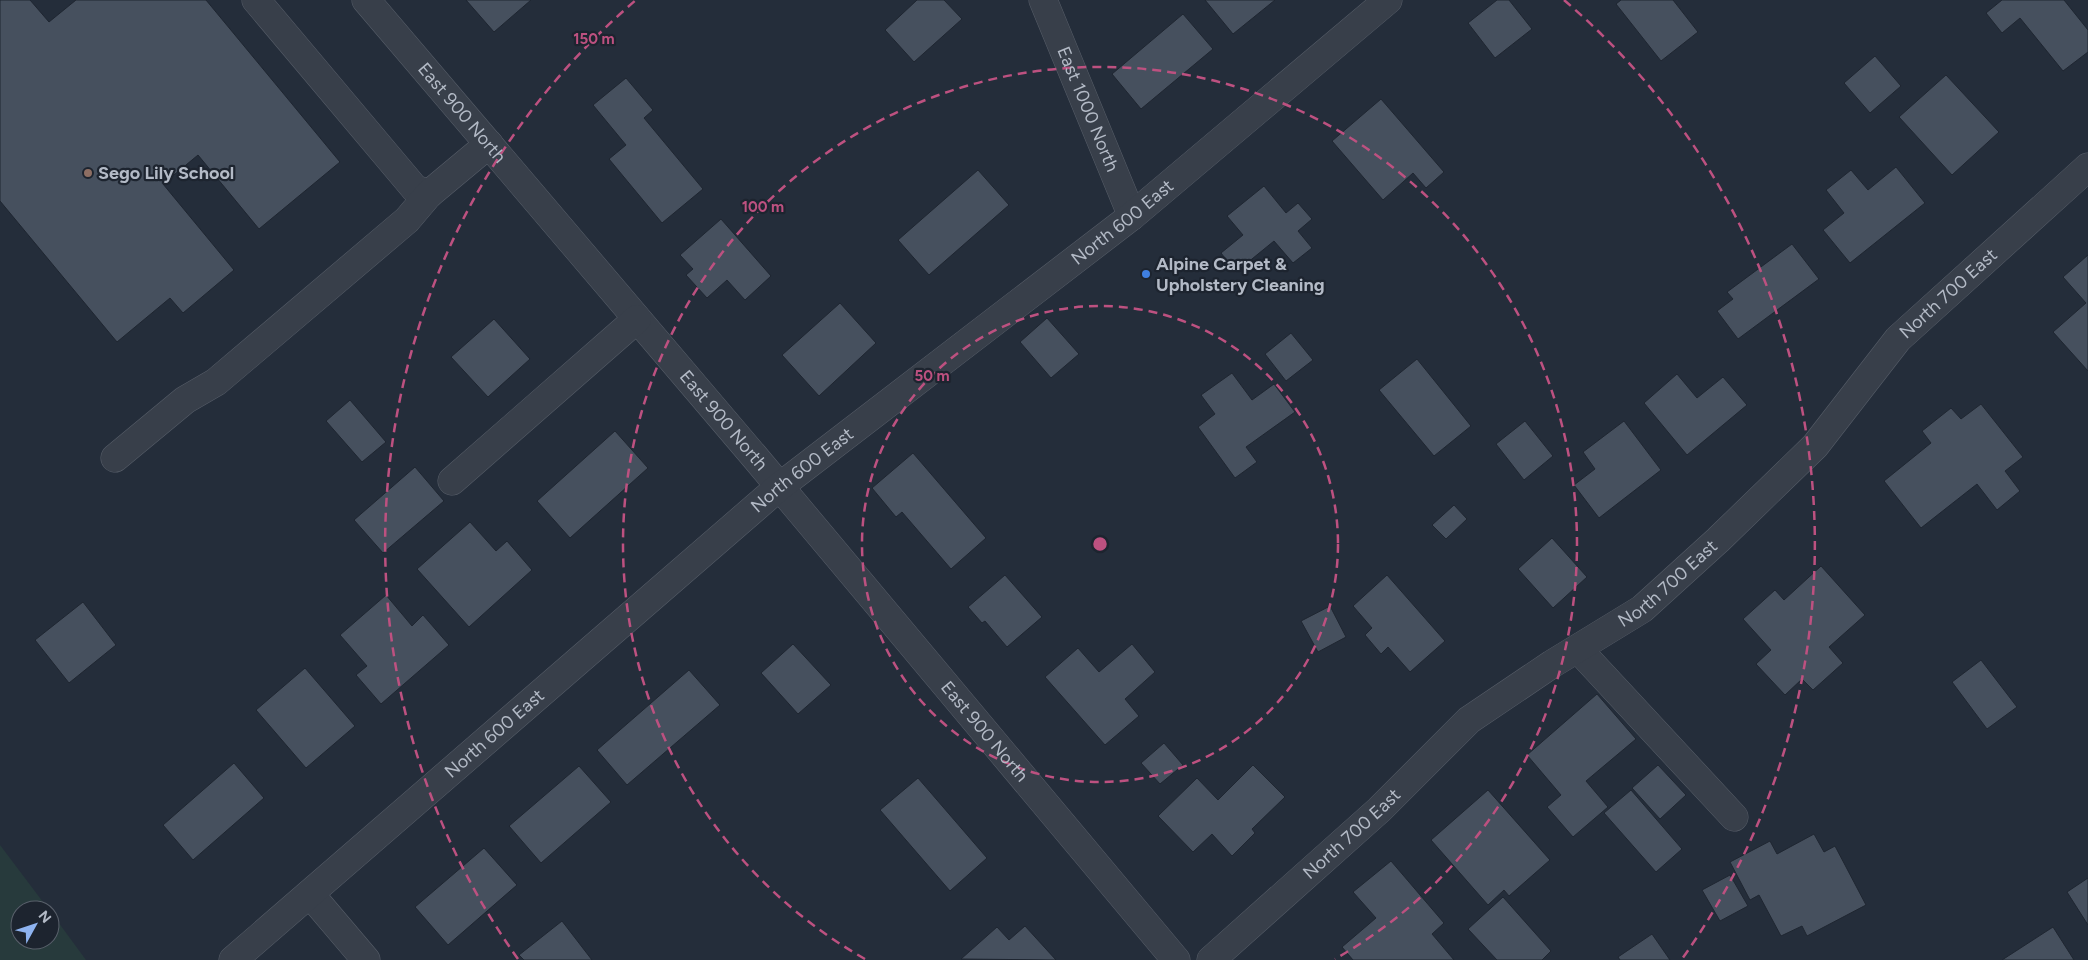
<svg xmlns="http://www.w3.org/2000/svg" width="2088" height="960" viewBox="0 0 2088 960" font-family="Figtree,sans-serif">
<rect width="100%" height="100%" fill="#242d3a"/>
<path fill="#273a3c" d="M 0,845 L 49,910 L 20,910 L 20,940 L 50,940 L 50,911 L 86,960 L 0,960 Z"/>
<g fill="#46505e" stroke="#1f2631">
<path d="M 0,0 L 30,0 L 49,22 L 76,0 L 206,0 L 340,162 L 259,229 L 198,155 L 163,184 L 234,270 L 183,313 L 170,298 L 117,342 L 0,201 Z"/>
<path d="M 466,0 L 531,0 L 494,32 Z"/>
<path d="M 917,0 L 944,0 L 962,19 L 914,62 L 885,30 Z"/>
<path d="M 1205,0 L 1275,0 L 1233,34 Z"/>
<path d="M 1497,0 L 1509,0 L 1532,29 L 1495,58 L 1468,23 Z"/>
<path d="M 1621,0 L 1673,0 L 1698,32 L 1661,61 L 1616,4 Z"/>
<path d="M 2002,0 L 2064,0 L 2088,30 L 2088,52 L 2063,71 L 2020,18 L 2002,33 L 1986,13 Z"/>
<path d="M 1183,14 L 1213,49 L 1141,109 L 1112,74 Z"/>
<path d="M 1875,56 L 1901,86 L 1870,113 L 1844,83 Z"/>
<path d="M 1946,75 L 1999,132 L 1952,175 L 1899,117 Z"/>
<path d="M 626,78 L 653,110 L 644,118 L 703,189 L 662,223 L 609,159 L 626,145 L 593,105 Z"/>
<path d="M 1381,99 L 1444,172 L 1426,188 L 1413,173 L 1383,200 L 1332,141 Z"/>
<path d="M 1896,167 L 1925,203 L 1850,263 L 1823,230 L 1844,213 L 1826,190 L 1851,170 L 1868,190 Z"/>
<path d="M 978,170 L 1009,205 L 929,275 L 898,240 Z"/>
<path d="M 1264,186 L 1286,213 L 1298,203 L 1312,219 L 1298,231 L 1312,248 L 1293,263 L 1274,241 L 1236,272 L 1221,253 L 1243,235 L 1227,216 Z"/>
<path d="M 721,219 L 771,276 L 745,300 L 727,280 L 707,298 L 686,275 L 693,269 L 680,255 Z"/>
<path d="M 1792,244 L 1819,279 L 1738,339 L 1717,311 L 1733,299 L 1727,292 Z"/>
<path d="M 2088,255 L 2088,371 L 2053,332 L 2086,303 L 2063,277 Z"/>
<path d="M 840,303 L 876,343 L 819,396 L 782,355 Z"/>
<path d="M 1047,318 L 1079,354 L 1051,378 L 1020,342 Z"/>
<path d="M 494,319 L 530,359 L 488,397 L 451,357 Z"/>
<path d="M 1291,333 L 1313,360 L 1286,381 L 1265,354 Z"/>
<path d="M 1417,359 L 1471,426 L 1434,456 L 1379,390 Z"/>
<path d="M 1232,373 L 1252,400 L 1274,384 L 1295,412 L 1246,447 L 1257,462 L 1235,478 L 1198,427 L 1215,414 L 1201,395 Z"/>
<path d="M 1677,374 L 1697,398 L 1723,377 L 1747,405 L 1687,455 L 1644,403 Z"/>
<path d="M 350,400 L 386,442 L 362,462 L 326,421 Z"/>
<path d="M 1981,404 L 2023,457 L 2005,471 L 2020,491 L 1997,510 L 1977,484 L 1921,528 L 1884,481 L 1931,443 L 1922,431 L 1951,408 L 1961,419 Z"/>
<path d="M 1525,421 L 1553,456 L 1524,480 L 1496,444 Z"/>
<path d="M 1624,421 L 1661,470 L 1599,518 L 1574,485 L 1595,469 L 1583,452 Z"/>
<path d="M 615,431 L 648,468 L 570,538 L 537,501 Z"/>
<path d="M 913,453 L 986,538 L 951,569 L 902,512 L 896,517 L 872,488 Z"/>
<path d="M 415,467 L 444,501 L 383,553 L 354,520 Z"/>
<path d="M 1454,505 L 1467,519 L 1446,539 L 1432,525 Z"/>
<path d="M 470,522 L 496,551 L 507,541 L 532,570 L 469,627 L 417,569 Z"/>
<path d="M 1552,538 L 1587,577 L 1553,608 L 1518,569 Z"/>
<path d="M 1821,566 L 1865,615 L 1829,647 L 1843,663 L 1813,690 L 1802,679 L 1785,695 L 1756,664 L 1771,650 L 1743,619 L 1775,590 L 1784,600 Z"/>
<path d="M 1005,575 L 1042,617 L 1007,647 L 985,621 L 982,623 L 968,607 Z"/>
<path d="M 1387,575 L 1445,641 L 1410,672 L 1388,647 L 1381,654 L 1365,635 L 1372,628 L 1353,606 Z"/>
<path d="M 386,595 L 412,626 L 423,615 L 449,645 L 381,704 L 356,675 L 367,666 L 340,635 Z"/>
<path d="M 83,602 L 116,645 L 69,683 L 35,640 Z"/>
<path d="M 1330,606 L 1346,637 L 1318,652 L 1301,621 Z"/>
<path d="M 793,644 L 831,685 L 798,714 L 761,673 Z"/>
<path d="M 1132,644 L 1155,672 L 1125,699 L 1139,716 L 1105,745 L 1045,677 L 1078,648 L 1099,672 Z"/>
<path d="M 1981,660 L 2017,707 L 1987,729 L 1952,682 Z"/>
<path d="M 305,668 L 355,726 L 306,768 L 256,710 Z"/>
<path d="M 689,670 L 720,705 L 627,785 L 597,750 Z"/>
<path d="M 1597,694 L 1636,739 L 1586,781 L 1608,807 L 1573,837 L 1547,807 L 1561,795 L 1527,755 Z"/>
<path d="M 1164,743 L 1183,765 L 1160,784 L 1141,763 Z"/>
<path d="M 234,763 L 264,798 L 193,860 L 163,825 Z"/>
<path d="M 1253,765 L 1285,797 L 1252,829 L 1255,833 L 1232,856 L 1212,834 L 1193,852 L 1158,816 L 1197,778 L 1218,800 Z"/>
<path d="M 1658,765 L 1686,795 L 1660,819 L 1632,788 Z"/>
<path d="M 579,766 L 611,802 L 541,863 L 509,826 Z"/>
<path d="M 918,778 L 987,858 L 950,891 L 880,810 Z"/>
<path d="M 1488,790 L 1550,860 L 1509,896 L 1504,890 L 1488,905 L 1431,840 Z"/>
<path d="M 1631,790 L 1682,849 L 1656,872 L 1604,813 Z"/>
<path d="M 1814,834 L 1824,852 L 1835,846 L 1866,905 L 1807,936 L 1802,926 L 1781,936 L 1759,895 L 1750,900 L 1730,862 L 1770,841 L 1777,854 Z"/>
<path d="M 484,848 L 517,885 L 448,945 L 415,907 Z"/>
<path d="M 1391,861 L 1444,923 L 1432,934 L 1454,960 L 1353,960 L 1342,947 L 1376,918 L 1353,892 Z"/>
<path d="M 1730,875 L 1748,906 L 1720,921 L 1702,890 Z"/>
<path d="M 2088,878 L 2088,925 L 2067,892 Z"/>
<path d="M 1503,897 L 1551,951 L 1542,960 L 1497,960 L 1468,929 Z"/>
<path d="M 562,921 L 592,960 L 524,960 L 519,955 Z"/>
<path d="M 1025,926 L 1056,960 L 961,959 L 997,927 L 1009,940 Z"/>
<path d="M 2053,927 L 2074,960 L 2002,960 Z"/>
<path d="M 1652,934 L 1670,960 L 1620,960 L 1618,957 Z"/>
</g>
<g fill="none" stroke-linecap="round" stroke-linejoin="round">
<g stroke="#565d68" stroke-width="29">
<g id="minor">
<path d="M 256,0 L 415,189 L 429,194"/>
<path id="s1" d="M 366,0 L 754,456 L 1176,960"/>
<path id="s2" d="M 1043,0 L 1132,216"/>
<path d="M 115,458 L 185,400 L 216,382 L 407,220 L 429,194 L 489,144"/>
<path d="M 452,481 L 637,319"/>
<path d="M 1578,649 L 1734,817"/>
<path d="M 310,894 L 366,960"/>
<path id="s3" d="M 233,960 L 779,487 L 1132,216 L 1388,0"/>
<path id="s4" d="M 1211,960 L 1379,810 L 1469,720 L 1552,664 L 1642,609 L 1718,540 L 1815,446 L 1898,339 L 2088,167"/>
</g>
</g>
<use href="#minor" stroke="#383f4a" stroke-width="28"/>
</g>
<g fill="none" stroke="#bd5180" stroke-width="2.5" stroke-dasharray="9 6">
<circle cx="1100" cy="544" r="238"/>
<path d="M865 959A477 477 0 1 1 1335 959"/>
<path d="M518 959A715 715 0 0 1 636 0M1564 0A715 715 0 0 1 1682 959"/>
</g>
<circle fill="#8d6e63" stroke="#1d242f" stroke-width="2" cx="88" cy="173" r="5"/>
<circle fill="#3f7fe0" stroke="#1d242f" stroke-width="2" cx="1146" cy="274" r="5"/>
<g text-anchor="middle" stroke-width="4.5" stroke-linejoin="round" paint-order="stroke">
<g font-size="18" fill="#b3bac6" stroke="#1d242f">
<text dy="6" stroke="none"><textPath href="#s2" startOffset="118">East 1000 North</textPath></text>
<text dy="6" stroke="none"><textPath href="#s1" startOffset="148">East 900 North</textPath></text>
<text dy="6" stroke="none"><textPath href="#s3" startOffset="1156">North 600 East</textPath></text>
<text dy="6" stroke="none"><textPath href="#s4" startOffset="999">North 700 East</textPath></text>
<text dy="6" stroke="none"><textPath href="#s1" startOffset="552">East 900 North</textPath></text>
<text dy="6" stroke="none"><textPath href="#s3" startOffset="751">North 600 East</textPath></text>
<text dy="6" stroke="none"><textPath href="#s4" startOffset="594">North 700 East</textPath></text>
<text dy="6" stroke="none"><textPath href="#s1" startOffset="958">East 900 North</textPath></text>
<text dy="6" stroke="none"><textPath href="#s3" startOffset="346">North 600 East</textPath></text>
<text dy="6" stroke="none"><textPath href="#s4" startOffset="189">North 700 East</textPath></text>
</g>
<g font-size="18" font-weight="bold" fill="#b3bac6" stroke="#1d242f" text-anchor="start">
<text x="98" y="179">Sego Lily School</text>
<text x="1156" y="270">Alpine Carpet &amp;<tspan x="1156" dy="21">Upholstery Cleaning</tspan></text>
</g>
</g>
<circle cx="1100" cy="544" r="8" fill="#bd5180" stroke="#1d242f" stroke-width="2.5"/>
<g font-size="15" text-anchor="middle" font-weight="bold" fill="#bd5180" stroke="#1d242f" stroke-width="4.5" stroke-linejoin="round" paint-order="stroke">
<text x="594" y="44">150 m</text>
<text x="763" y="212">100 m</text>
<text x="932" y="381">50 m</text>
</g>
<g transform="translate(35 925) rotate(50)"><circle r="24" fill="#1d242f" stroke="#59606b"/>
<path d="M0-4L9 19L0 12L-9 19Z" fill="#8eb3f0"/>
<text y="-8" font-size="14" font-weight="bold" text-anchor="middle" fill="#b3bac6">N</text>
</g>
</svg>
